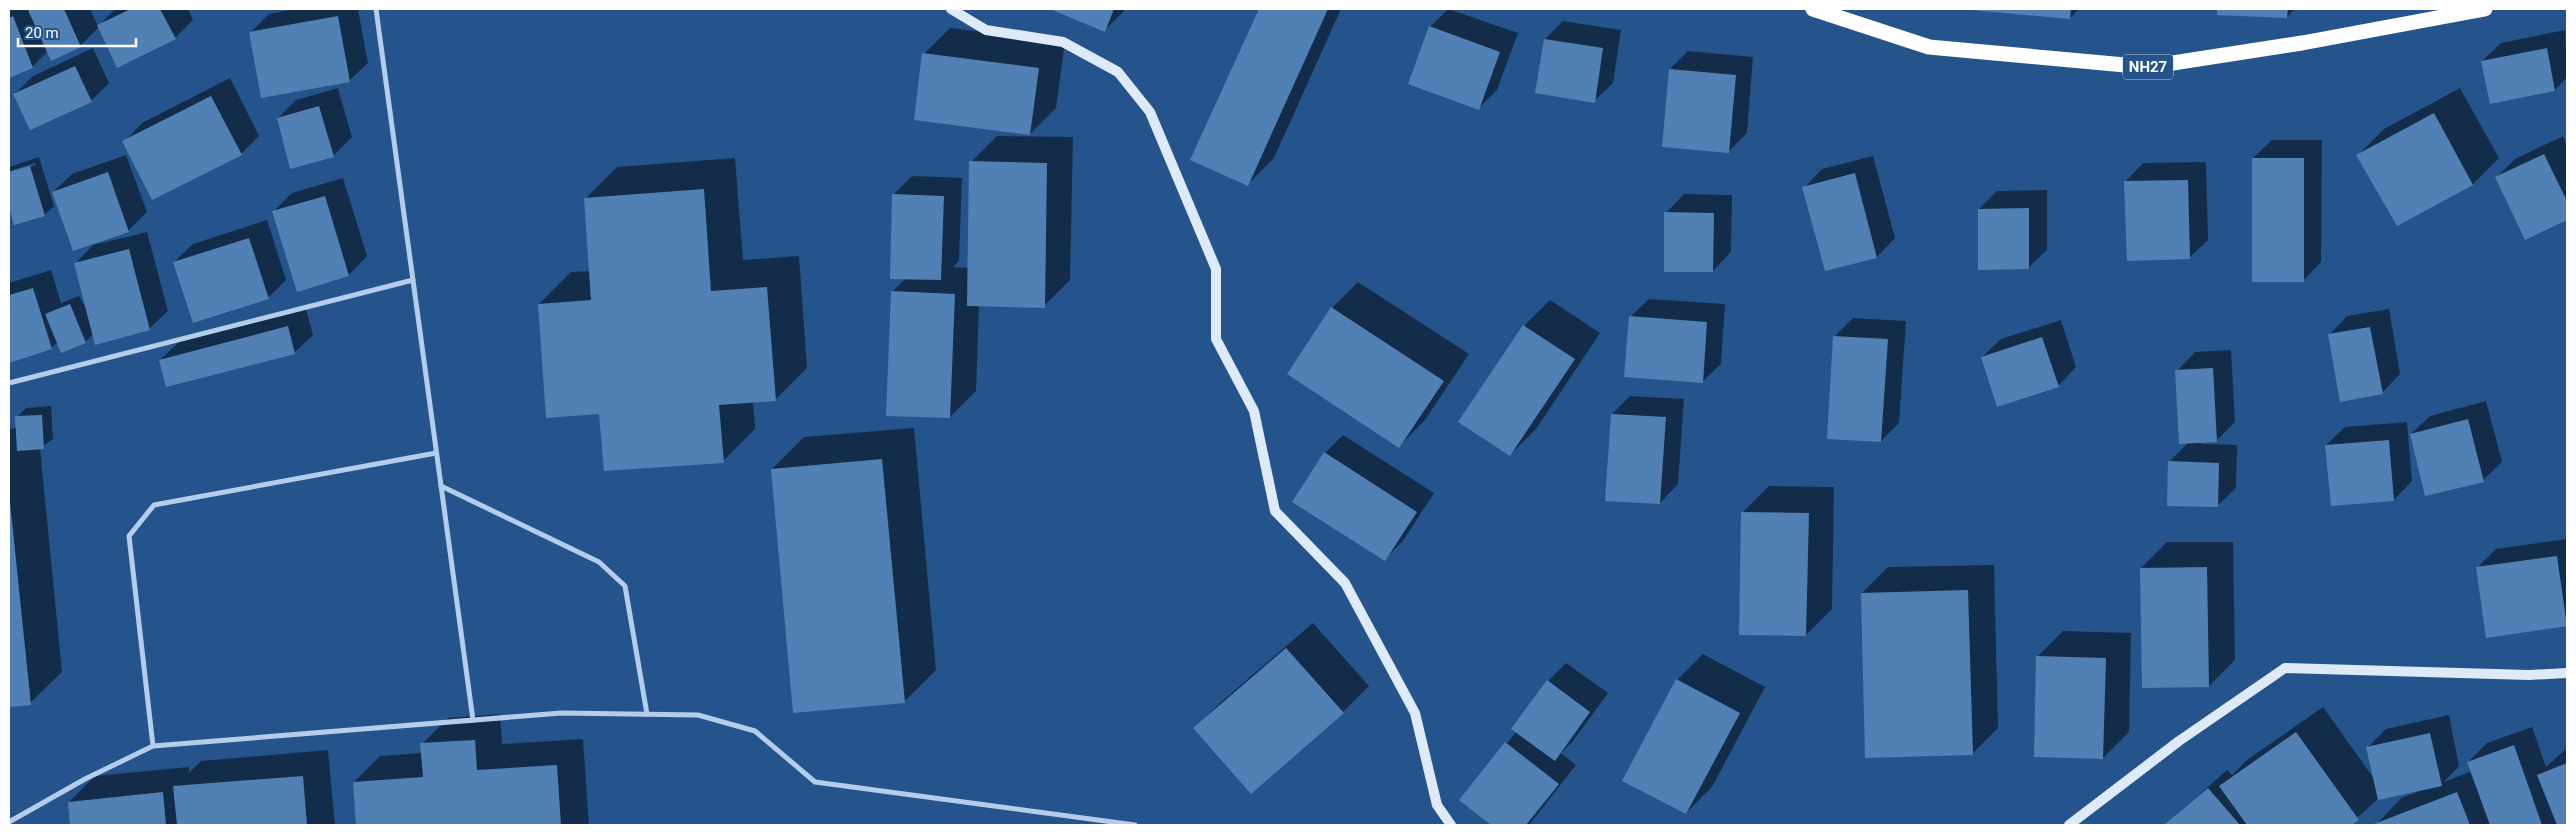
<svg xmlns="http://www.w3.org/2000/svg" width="2576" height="834" viewBox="0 0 2576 834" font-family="Roboto,sans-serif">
<rect width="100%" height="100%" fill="#25548c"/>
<g fill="#0007" fill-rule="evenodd">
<path d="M 9,9 L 90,9 L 98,26 L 115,9 L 188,9 L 193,20 L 175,38 L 99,27 L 80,46 L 48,51 L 32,67 L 9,77 Z"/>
<path d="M 296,9 L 358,9 L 368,63 L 349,81 L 251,32 L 269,14 Z"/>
<path d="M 1054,9 L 1126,9 L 1105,30 Z"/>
<path d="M 1260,9 L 1341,9 L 1274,158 L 1248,184 L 1192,159 Z"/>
<path d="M 1448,9 L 1518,33 L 1497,90 L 1479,108 L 1430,27 Z"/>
<path d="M 1956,9 L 2079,9 L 2070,18 Z"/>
<path d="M 2218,9 L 2295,9 L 2287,17 L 2218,13 Z"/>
<path d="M 1563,21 L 1621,30 L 1613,83 L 1594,101 L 1545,39 Z"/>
<path d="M 950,28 L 1065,42 L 1056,108 L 1030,134 L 924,54 Z"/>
<path d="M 2565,30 L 2567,77 L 2555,90 L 2491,102 L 2482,61 L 2501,43 Z"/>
<path d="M 93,48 L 109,83 L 91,101 L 15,94 L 33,76 Z"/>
<path d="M 1688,51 L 1753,57 L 1747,133 L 1728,152 L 1670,69 Z"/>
<path d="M 230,78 L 259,136 L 241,154 L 124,142 L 142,123 Z"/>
<path d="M 338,88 L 352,137 L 333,156 L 278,118 L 296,100 Z"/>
<path d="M 2460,88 L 2499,158 L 2473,184 L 2397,225 L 2358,155 L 2384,129 Z"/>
<path d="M 997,136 L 1073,137 L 1070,280 L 1044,306 L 979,305 L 976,391 L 950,417 L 892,292 L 906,278 L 893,195 L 912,176 L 962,178 L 959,261 L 953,267 L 969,268 L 971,162 Z"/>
<path d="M 2563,136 L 2567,146 L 2567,219 L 2526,239 L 2496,178 L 2515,159 Z"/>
<path d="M 2272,140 L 2322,140 L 2321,262 L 2303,281 L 2253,158 Z"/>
<path d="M 126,155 L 147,212 L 128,231 L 53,192 L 72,174 Z"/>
<path d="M 1873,156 L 1895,238 L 1877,257 L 1826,270 L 1804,188 L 1822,169 Z"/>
<path d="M 39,157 L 54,206 L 44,215 L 9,207 L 9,167 ZM 35,163 L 36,165 L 10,173 L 10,171 Z"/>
<path d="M 735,158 L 743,260 L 799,256 L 807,368 L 775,400 L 753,401 L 755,429 L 723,461 L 600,412 L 539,304 L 571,272 L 590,271 L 585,199 L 617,167 Z"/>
<path d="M 2206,162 L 2208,240 L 2189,258 L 2125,182 L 2143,163 Z"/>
<path d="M 343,178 L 367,256 L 349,275 L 298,290 L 273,212 L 292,193 Z"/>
<path d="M 2047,190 L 2047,250 L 2028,268 L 1979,209 L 1997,191 Z"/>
<path d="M 1684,194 L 1732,195 L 1731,252 L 1713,271 L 1666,213 Z"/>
<path d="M 267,220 L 286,280 L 268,298 L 174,262 L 193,244 Z"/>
<path d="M 147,232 L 168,311 L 149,329 L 94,334 L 85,342 L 58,342 L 51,348 L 9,362 L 9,283 L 51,270 L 61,303 L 79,296 L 88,312 L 75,264 L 93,245 Z"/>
<path d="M 1358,282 L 1469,354 L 1425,420 L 1399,446 L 1288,373 L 1332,308 Z"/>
<path d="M 1649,299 L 1725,304 L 1721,364 L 1702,382 L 1630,317 Z"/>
<path d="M 1550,300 L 1600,333 L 1536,429 L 1510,455 L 1460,422 L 1524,326 Z"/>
<path d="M 306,309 L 313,335 L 294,353 L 160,360 L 179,342 Z"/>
<path d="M 2389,309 L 2400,374 L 2382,393 L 2329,335 L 2347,316 Z"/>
<path d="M 1853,318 L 1906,321 L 1899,423 L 1881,441 L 1835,336 Z"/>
<path d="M 2061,320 L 2076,367 L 2058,386 L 1982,357 L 2001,339 Z"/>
<path d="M 2231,350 L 2235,422 L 2216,441 L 2201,442 L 2201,444 L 2237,445 L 2236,488 L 2217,506 L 2169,462 L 2189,442 L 2177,371 L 2195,352 Z"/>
<path d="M 1630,396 L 1684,399 L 1678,484 L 1660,503 L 1612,414 Z"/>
<path d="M 2486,401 L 2502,462 L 2483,480 L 2411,434 L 2430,416 Z"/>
<path d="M 51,406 L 53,439 L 40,448 L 62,672 L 30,703 L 9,706 L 9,429 L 17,428 L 17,417 L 26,408 Z"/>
<path d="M 2407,422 L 2412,481 L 2394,500 L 2326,445 L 2345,427 Z"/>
<path d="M 914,428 L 936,670 L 904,702 L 772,469 L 804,437 Z"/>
<path d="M 1343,435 L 1434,493 L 1403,541 L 1384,560 L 1325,453 Z"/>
<path d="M 1769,486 L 1834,487 L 1832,609 L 1806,635 L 1743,512 Z"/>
<path d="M 2567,539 L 2567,625 L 2487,636 L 2477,568 L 2496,549 Z"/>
<path d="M 2167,542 L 2233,542 L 2235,660 L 2209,686 L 2141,568 Z"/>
<path d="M 1994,565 L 1998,728 L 1972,754 L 1862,593 L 1888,567 Z"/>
<path d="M 1313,623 L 1369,686 L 1343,712 L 1195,728 L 1221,702 Z"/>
<path d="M 2063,631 L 2131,633 L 2129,732 L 2103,758 L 2037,657 Z"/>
<path d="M 1703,654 L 1765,687 L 1712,787 L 1686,813 L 1677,680 Z"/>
<path d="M 1566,663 L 1608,693 L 1573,741 L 1561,753 L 1576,765 L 1529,825 L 1493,825 L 1461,800 L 1517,731 L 1548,681 Z"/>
<path d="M 2323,707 L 2375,780 L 2367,748 L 2386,729 L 2449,715 L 2459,766 L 2444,782 L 2472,771 L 2468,762 L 2487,743 L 2532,727 L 2546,767 L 2567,748 L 2567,825 L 2376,825 L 2401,798 L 2420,791 L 2379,798 L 2349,825 L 2165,825 L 2227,770 L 2232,775 L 2247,760 Z"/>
<path d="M 500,714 L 502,744 L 583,739 L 589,825 L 357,825 L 354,782 L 380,756 L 422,753 L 422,744 L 448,718 Z"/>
<path d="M 328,750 L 335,825 L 71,825 L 69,802 L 95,776 L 189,767 L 189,773 L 201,761 Z"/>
</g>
<g fill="#5180b4">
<path d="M 31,9 L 64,9 L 81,47 L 51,61 L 28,10 Z"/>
<path d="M 131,9 L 160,9 L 176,39 L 117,68 L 97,25 Z"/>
<path d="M 1050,9 L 1114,9 L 1105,32 Z"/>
<path d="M 1259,9 L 1328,9 L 1248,186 L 1190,160 Z"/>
<path d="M 1958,9 L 2071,9 L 2070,19 Z"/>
<path d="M 2217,9 L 2288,9 L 2287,18 L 2217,15 Z"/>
<path d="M 13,16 L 33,68 L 9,78 L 9,18 Z"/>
<path d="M 338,16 L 350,82 L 261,98 L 249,32 Z"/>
<path d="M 1429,26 L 1500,52 L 1479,110 L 1408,84 Z"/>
<path d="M 1544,39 L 1603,48 L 1595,103 L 1535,93 Z"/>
<path d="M 2547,48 L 2555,91 L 2490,104 L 2481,61 Z"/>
<path d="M 922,53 L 1039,68 L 1030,135 L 914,120 Z"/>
<path d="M 75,66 L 92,102 L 30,130 L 13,94 Z"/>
<path d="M 1669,69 L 1736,75 L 1729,153 L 1662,147 Z"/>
<path d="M 211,96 L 242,155 L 152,200 L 122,141 Z"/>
<path d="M 319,106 L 334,157 L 290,169 L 277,118 Z"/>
<path d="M 2434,113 L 2473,185 L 2397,226 L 2356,155 Z"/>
<path d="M 2544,154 L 2567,201 L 2567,220 L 2525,240 L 2495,177 Z"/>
<rect x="2252" y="158" width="52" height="124"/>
<path d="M 969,161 L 1047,163 L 1045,308 L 967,306 Z"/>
<path d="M 30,166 L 45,216 L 14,225 L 9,208 L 9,172 Z"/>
<path d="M 108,172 L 129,232 L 73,251 L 52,192 Z"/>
<path d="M 1855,173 L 1877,258 L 1825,271 L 1802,187 Z"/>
<path d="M 2188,180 L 2190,259 L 2127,261 L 2124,181 Z"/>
<path d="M 704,189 L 711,291 L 767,287 L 776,401 L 719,405 L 724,463 L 604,471 L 599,414 L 546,418 L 538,304 L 591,300 L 584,198 Z"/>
<path d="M 892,194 L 944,196 L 941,280 L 890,279 Z"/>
<path d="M 325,196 L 349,276 L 297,292 L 272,211 Z"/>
<path d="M 2029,208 L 2029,269 L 1978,270 L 1978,209 Z"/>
<path d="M 1664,212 L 1714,213 L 1713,272 L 1664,272 Z"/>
<path d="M 249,238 L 269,299 L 193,323 L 173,262 Z"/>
<path d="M 129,249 L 150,330 L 95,345 L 74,263 Z"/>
<path d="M 33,288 L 52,349 L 9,363 L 9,295 Z"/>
<path d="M 891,291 L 955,294 L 950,418 L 886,416 Z"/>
<path d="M 70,304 L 86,343 L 61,353 L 45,314 Z"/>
<path d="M 1331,307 L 1444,381 L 1399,448 L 1287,374 Z"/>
<path d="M 1629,316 L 1707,322 L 1703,383 L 1624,377 Z"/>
<path d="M 1523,325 L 1575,359 L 1510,456 L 1458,422 Z"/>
<path d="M 288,326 L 295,354 L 166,387 L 159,360 Z"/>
<path d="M 2370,327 L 2383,394 L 2340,402 L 2328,334 Z"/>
<path d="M 1833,336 L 1888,339 L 1881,442 L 1827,439 Z"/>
<path d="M 2042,337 L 2059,387 L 1997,407 L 1981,357 Z"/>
<path d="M 2213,368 L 2217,442 L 2179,444 L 2175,370 Z"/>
<path d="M 1611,414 L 1666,417 L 1660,504 L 1605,501 Z"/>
<path d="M 42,415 L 44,449 L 17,451 L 15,416 Z"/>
<path d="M 2468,419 L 2484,482 L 2425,496 L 2410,434 Z"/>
<path d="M 2389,440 L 2394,501 L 2331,506 L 2325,445 Z"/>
<path d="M 1324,452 L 1417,512 L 1385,561 L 1292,502 Z"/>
<path d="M 882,459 L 905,703 L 793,713 L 771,469 Z"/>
<path d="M 2168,461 L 2219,463 L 2218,507 L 2167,506 Z"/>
<path d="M 9,492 L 31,705 L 9,707 Z"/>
<path d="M 1741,512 L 1809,513 L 1806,636 L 1739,635 Z"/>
<path d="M 2557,556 L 2567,626 L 2486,638 L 2476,567 Z"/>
<path d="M 2207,567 L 2209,687 L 2142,688 L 2140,568 Z"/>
<path d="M 1968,590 L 1973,755 L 1865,758 L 1861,593 Z"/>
<path d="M 1286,648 L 1344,713 L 1251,794 L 1193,728 Z"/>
<path d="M 2036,656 L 2106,658 L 2103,759 L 2034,757 Z"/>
<path d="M 1676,679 L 1740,713 L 1686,814 L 1622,781 Z"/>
<path d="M 1547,680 L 1590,712 L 1555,761 L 1511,729 Z"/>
<path d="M 2296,732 L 2359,820 L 2351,825 L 2247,825 L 2219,786 Z"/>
<path d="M 2430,733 L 2442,786 L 2378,800 L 2366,747 Z"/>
<path d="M 475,740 L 477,770 L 557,765 L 561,825 L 356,825 L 353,782 L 423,777 L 420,743 Z"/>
<path d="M 1505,742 L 1559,784 L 1526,825 L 1491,825 L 1459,800 Z"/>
<path d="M 2514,745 L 2542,825 L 2490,825 L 2467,762 Z"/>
<path d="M 2567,763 L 2567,825 L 2557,825 L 2537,775 Z"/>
<path d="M 303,776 L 307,825 L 177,825 L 173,786 Z"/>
<path d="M 2208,788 L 2240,825 L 2164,825 Z"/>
<path d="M 163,792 L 166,825 L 70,825 L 68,802 Z"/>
<path d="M 2457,792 L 2470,825 L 2375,825 L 2374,824 Z"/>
</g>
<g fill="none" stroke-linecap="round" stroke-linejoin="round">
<g stroke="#b3cdea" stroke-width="5">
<path d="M 376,9 L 473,720"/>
<path d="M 9,383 L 413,280"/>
<path d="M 441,486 L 599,562 L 625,586 L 647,714"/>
<path d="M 153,746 L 129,536 L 154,505 L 436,453"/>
<path d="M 9,822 L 85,779 L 153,746 L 561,713 L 698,715 L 755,731 L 815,782 L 1135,825"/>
</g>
<g stroke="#deeaf8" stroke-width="10">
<path d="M 951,9 L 986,30 L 1063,42 L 1118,72 L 1150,112 L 1216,269 L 1216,339 L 1254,411 L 1275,511 L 1345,583 L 1415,713 L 1437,805 L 1451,825"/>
<path d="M 2069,825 L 2179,741 L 2285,668 L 2529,675 L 2567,673"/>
</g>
<path stroke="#fff" stroke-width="15" d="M 1813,9 L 1929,47 L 2147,67 L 2302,43 L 2485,9"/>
</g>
<g text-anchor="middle" stroke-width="4.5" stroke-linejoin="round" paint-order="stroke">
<rect fill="#25548c" stroke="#beccdc" stroke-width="1" x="2123" y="54.5" width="50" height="25" rx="4"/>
<g font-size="15" font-weight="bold" fill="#fff">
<text x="2148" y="72">NH27</text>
</g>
</g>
<rect width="2576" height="834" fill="none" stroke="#ffffff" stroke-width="20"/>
<path d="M18 38v8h118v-8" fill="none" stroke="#ffffff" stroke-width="2.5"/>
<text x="25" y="38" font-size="15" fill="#ffffff" stroke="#25548c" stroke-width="4" paint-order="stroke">20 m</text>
</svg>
